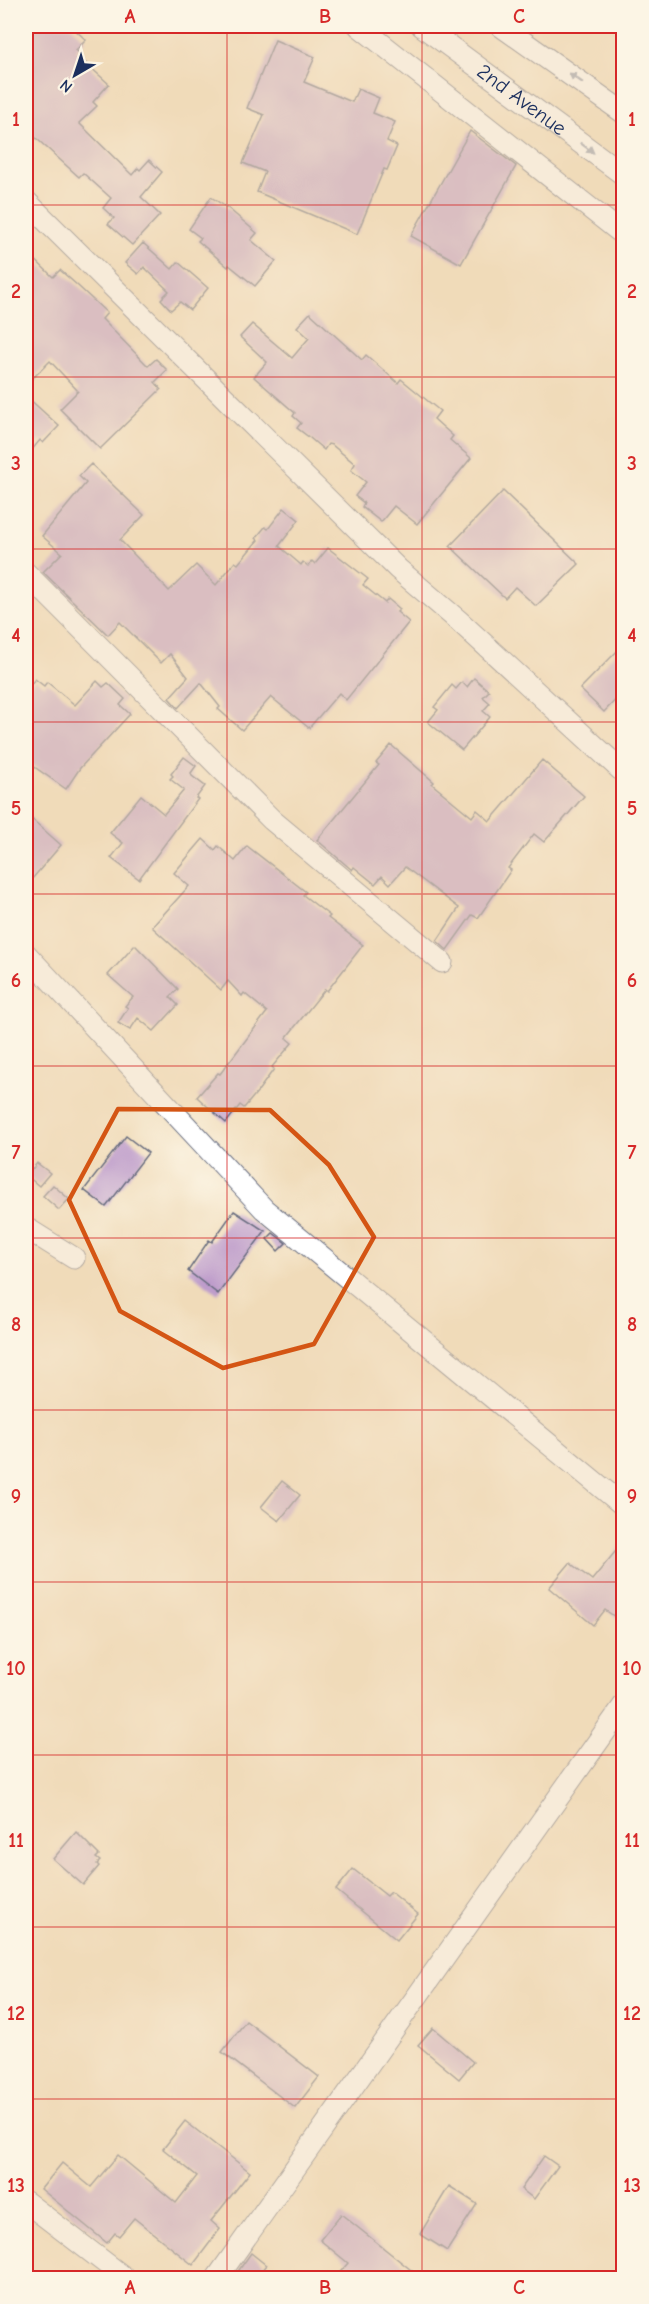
<svg xmlns="http://www.w3.org/2000/svg" width="649" height="2304" viewBox="0 0 649 2304" font-family="'Comic Neue',sans-serif">
<rect width="100%" height="100%" fill="#fcf5e5"/>
<filter id="ink" filterUnits="userSpaceOnUse"><feTurbulence type="fractalNoise" baseFrequency=".0167" numOctaves="2"/><feDisplacementMap in="SourceGraphic" scale="12" xChannelSelector="R" yChannelSelector="G"/><feConvolveMatrix kernelMatrix="1 2 1 2 8 2 1 2 1" color-interpolation-filters="sRGB"/></filter>
<filter id="wash" filterUnits="userSpaceOnUse"><feTurbulence type="fractalNoise" baseFrequency=".008" numOctaves="4" result="noise"/><feDisplacementMap in="SourceGraphic" scale="24" xChannelSelector="R" yChannelSelector="G"/><feGaussianBlur stdDeviation="1.35" result="paint"/><feColorMatrix in="noise" values="0 0 0 0 0 0 0 0 0 0 0 0 0 0 0 0 0 1.4 0 .05"/><feComposite in="paint" operator="in"/></filter>
<g filter="url(#wash)">
<rect width="100%" height="100%" fill="#f0dbb9"/>
<g id="blocks">
<g fill="#be9ccb">
<path d="M 26,26 L 71,26 L 86,40 L 76,50 L 80,54 L 78,56 L 109,84 L 93,102 L 97,106 L 79,123 L 132,175 L 138,168 L 140,170 L 149,160 L 162,172 L 141,197 L 160,215 L 132,245 L 108,224 L 114,218 L 103,208 L 111,198 L 83,173 L 79,177 L 26,129 Z"/>
<path d="M 275,40 L 315,57 L 304,82 L 352,102 L 358,89 L 379,98 L 373,113 L 395,122 L 387,141 L 397,146 L 387,170 L 384,169 L 357,234 L 257,192 L 265,172 L 243,163 L 264,115 L 247,108 Z"/>
<path d="M 470,131 L 516,166 L 461,264 L 411,236 Z"/>
<path d="M 211,197 L 229,209 L 257,233 L 251,240 L 276,261 L 255,286 L 229,265 L 228,267 L 198,241 L 201,238 L 189,229 Z"/>
<path d="M 143,243 L 172,269 L 178,262 L 208,288 L 190,310 L 180,302 L 171,310 L 161,299 L 169,291 L 144,267 L 138,274 L 125,263 Z"/>
<path d="M 26,251 L 53,277 L 60,270 L 78,286 L 107,313 L 102,319 L 148,366 L 156,359 L 167,370 L 155,382 L 161,389 L 100,449 L 60,409 L 78,391 L 50,361 L 26,385 Z"/>
<path d="M 310,313 L 362,360 L 366,355 L 398,383 L 401,379 L 440,411 L 434,419 L 453,436 L 450,440 L 471,458 L 417,524 L 394,506 L 381,522 L 362,507 L 364,503 L 355,496 L 366,482 L 351,470 L 355,464 L 332,445 L 328,444 L 324,450 L 310,438 L 297,428 L 301,423 L 293,416 L 295,413 L 254,377 L 267,362 L 240,337 L 252,324 L 292,358 L 309,338 L 297,327 Z"/>
<path d="M 26,396 L 59,426 L 43,443 L 40,440 L 26,457 Z"/>
<path d="M 91,464 L 144,515 L 120,540 L 169,591 L 196,565 L 216,585 L 235,562 L 238,564 L 258,540 L 256,538 L 265,527 L 268,529 L 284,508 L 299,520 L 279,546 L 301,565 L 303,562 L 308,566 L 312,561 L 315,564 L 328,548 L 368,579 L 363,585 L 385,603 L 388,599 L 400,609 L 397,612 L 409,622 L 346,700 L 339,693 L 309,728 L 271,697 L 242,730 L 218,709 L 220,707 L 201,683 L 178,708 L 169,698 L 188,677 L 170,654 L 161,663 L 120,622 L 108,635 L 43,572 L 62,553 L 42,536 L 86,483 L 79,476 Z"/>
<path d="M 503,491 L 579,564 L 536,606 L 515,587 L 505,598 L 450,546 Z"/>
<path d="M 624,644 L 624,691 L 604,712 L 580,689 Z"/>
<path d="M 474,678 L 489,691 L 483,697 L 490,703 L 483,711 L 490,717 L 462,750 L 428,722 L 438,710 L 434,707 L 452,685 L 456,689 L 462,682 L 467,687 Z"/>
<path d="M 35,679 L 44,686 L 47,682 L 75,705 L 97,681 L 103,687 L 108,683 L 125,699 L 120,705 L 130,714 L 80,768 L 66,789 L 26,761 L 26,690 Z"/>
<path d="M 391,745 L 434,782 L 432,784 L 472,817 L 477,810 L 490,821 L 542,760 L 584,796 L 544,842 L 534,834 L 508,868 L 511,870 L 478,918 L 472,915 L 447,950 L 437,941 L 459,908 L 405,867 L 390,884 L 382,876 L 375,884 L 354,867 L 352,870 L 317,840 L 379,765 L 376,763 Z"/>
<path d="M 184,757 L 196,766 L 191,773 L 192,776 L 205,786 L 196,798 L 198,799 L 139,879 L 111,858 L 123,843 L 110,833 L 141,795 L 164,814 L 184,790 L 170,779 L 173,776 L 171,774 Z"/>
<path d="M 26,814 L 61,845 L 26,886 Z"/>
<path d="M 203,839 L 215,850 L 218,846 L 235,861 L 247,846 L 306,892 L 303,895 L 330,916 L 328,918 L 363,945 L 327,991 L 325,989 L 286,1038 L 292,1043 L 272,1067 L 274,1069 L 258,1091 L 244,1108 L 240,1105 L 226,1123 L 197,1097 L 218,1073 L 220,1074 L 267,1012 L 244,993 L 242,996 L 228,981 L 221,990 L 152,927 L 189,886 L 174,873 Z"/>
<path d="M 135,945 L 178,989 L 170,997 L 178,1005 L 154,1031 L 138,1018 L 130,1030 L 118,1023 L 128,1008 L 125,1006 L 133,997 L 108,975 Z"/>
<path d="M 126,1136 L 148,1153 L 106,1207 L 84,1190 Z"/>
<path d="M 37,1163 L 50,1173 L 39,1186 L 27,1176 Z"/>
<path d="M 53,1185 L 69,1199 L 59,1210 L 43,1196 Z"/>
<path d="M 234,1211 L 265,1231 L 218,1294 L 188,1271 L 209,1240 L 212,1242 Z"/>
<path d="M 273,1233 L 286,1243 L 278,1251 L 267,1239 Z"/>
<path d="M 282,1481 L 300,1495 L 279,1521 L 261,1507 Z"/>
<path d="M 624,1541 L 624,1623 L 605,1610 L 593,1625 L 549,1588 L 570,1563 L 592,1580 Z"/>
<path d="M 76,1832 L 99,1855 L 96,1858 L 100,1861 L 97,1864 L 99,1866 L 83,1885 L 53,1859 Z"/>
<path d="M 353,1869 L 387,1896 L 391,1892 L 418,1914 L 397,1940 L 336,1890 Z"/>
<path d="M 246,2021 L 319,2077 L 295,2108 L 222,2052 Z"/>
<path d="M 433,2028 L 473,2062 L 459,2079 L 418,2045 Z"/>
<path d="M 185,2121 L 250,2172 L 211,2221 L 220,2229 L 193,2265 L 134,2218 L 119,2236 L 115,2233 L 107,2243 L 41,2189 L 62,2163 L 91,2187 L 118,2155 L 176,2203 L 197,2176 L 163,2149 Z"/>
<path d="M 544,2156 L 558,2166 L 534,2199 L 521,2189 Z"/>
<path d="M 449,2186 L 477,2204 L 447,2251 L 420,2234 Z"/>
<path d="M 341,2214 L 421,2278 L 335,2278 L 348,2263 L 320,2240 Z"/>
<path d="M 251,2253 L 266,2265 L 255,2278 L 250,2278 L 239,2270 Z"/>
</g>
</g>
</g>
<g filter="url(#ink)">
<use href="#blocks" fill-opacity="0" stroke="#666b7e" stroke-width="1.5"/>
<g fill="none" stroke-linecap="round" stroke-linejoin="round">
<g stroke="#666b7e" stroke-width="23">
<g id="minor">
<path d="M 359,26 L 624,235"/>
<path id="s1" d="M 422,26 L 624,175"/>
<path d="M 501,26 L 624,113"/>
<path d="M 26,201 L 398,569 L 459,621 L 621,770"/>
<path d="M 26,573 L 272,820 L 442,962"/>
<path d="M 26,954 L 264,1209 L 624,1506"/>
<path d="M 26,1228 L 74,1258"/>
<path d="M 26,2202 L 125,2278"/>
<path d="M 217,2278 L 624,1705"/>
</g>
</g>
<use href="#minor" stroke="#fff" stroke-width="21"/>
</g>
<defs><path id="oneway-solid" d="M-6-.8H1V-3.2L6.5 0L1 3.2V.8H-6Z" transform="scale(1.5)"/></defs>
<g fill="#8d97ae">
<use href="#oneway-solid" transform="translate(576 78) rotate(-145)"/>
<use href="#oneway-solid" transform="translate(587 148) rotate(37)"/>
</g>
</g>
<path d="M0 0H649V2304H0ZM 118,1109 L 270,1110 L 329,1165 L 374,1237 L 314,1344 L 223,1368 L 120,1311 L 69,1200 Z" fill="#f0dbb9" fill-opacity=".55" fill-rule="evenodd"/>
<path fill="none" stroke="#d45514" stroke-width="4.5" stroke-linejoin="round" d="M 118,1109 L 270,1110 L 329,1165 L 374,1237 L 314,1344 L 223,1368 L 120,1311 L 69,1200 Z"/>
<path fill="none" stroke="#d62828" stroke-width="1.5" stroke-opacity="0.55" d="M 227,26 L 227,2278M 422,26 L 422,2278M 26,205 L 624,205M 26,377 L 624,377M 26,549 L 624,549M 26,722 L 624,722M 26,894 L 624,894M 26,1066 L 624,1066M 26,1238 L 624,1238M 26,1410 L 624,1410M 26,1582 L 624,1582M 26,1755 L 624,1755M 26,1927 L 624,1927M 26,2099 L 624,2099"/>
<g text-anchor="middle" stroke-width="4.5" stroke-linejoin="round" paint-order="stroke">
<g font-size="21" fill="#1b2f5e" stroke="#fcf5e5">
<text dy="7" stroke="none"><textPath href="#s1" startOffset="124">2nd Avenue</textPath></text>
</g>
</g>
<rect width="649" height="2304" fill="none" stroke="#fcf5e5" stroke-width="66"/>
<g transform="translate(75 75) rotate(219)" stroke="#fcf5e5" stroke-width="4.5" paint-order="stroke">
<path d="M0-4.5L10 22L0 15L-10 22Z" fill="#1b2f5e"/>
<text y="-9" font-size="16" font-weight="bold" text-anchor="middle" fill="#1b2f5e">N</text>
</g>
<rect x="33" y="33" width="583" height="2238" fill="none" stroke="#d62828" stroke-width="2"/>
<g font-size="20" text-anchor="middle" font-weight="bold" fill="#d62828">
<text x="130" y="23">A</text>
<text x="325" y="23">B</text>
<text x="519" y="23">C</text>
<text x="16" y="126">1</text>
<text x="632" y="126">1</text>
<text x="16" y="298">2</text>
<text x="632" y="298">2</text>
<text x="16" y="470">3</text>
<text x="632" y="470">3</text>
<text x="16" y="642">4</text>
<text x="632" y="642">4</text>
<text x="16" y="815">5</text>
<text x="632" y="815">5</text>
<text x="16" y="987">6</text>
<text x="632" y="987">6</text>
<text x="16" y="1159">7</text>
<text x="632" y="1159">7</text>
<text x="16" y="1331">8</text>
<text x="632" y="1331">8</text>
<text x="16" y="1503">9</text>
<text x="632" y="1503">9</text>
<text x="16" y="1675">10</text>
<text x="632" y="1675">10</text>
<text x="16" y="1847">11</text>
<text x="632" y="1847">11</text>
<text x="16" y="2020">12</text>
<text x="632" y="2020">12</text>
<text x="16" y="2192">13</text>
<text x="632" y="2192">13</text>
<text x="130" y="2294">A</text>
<text x="325" y="2294">B</text>
<text x="519" y="2294">C</text>
</g>
</svg>
